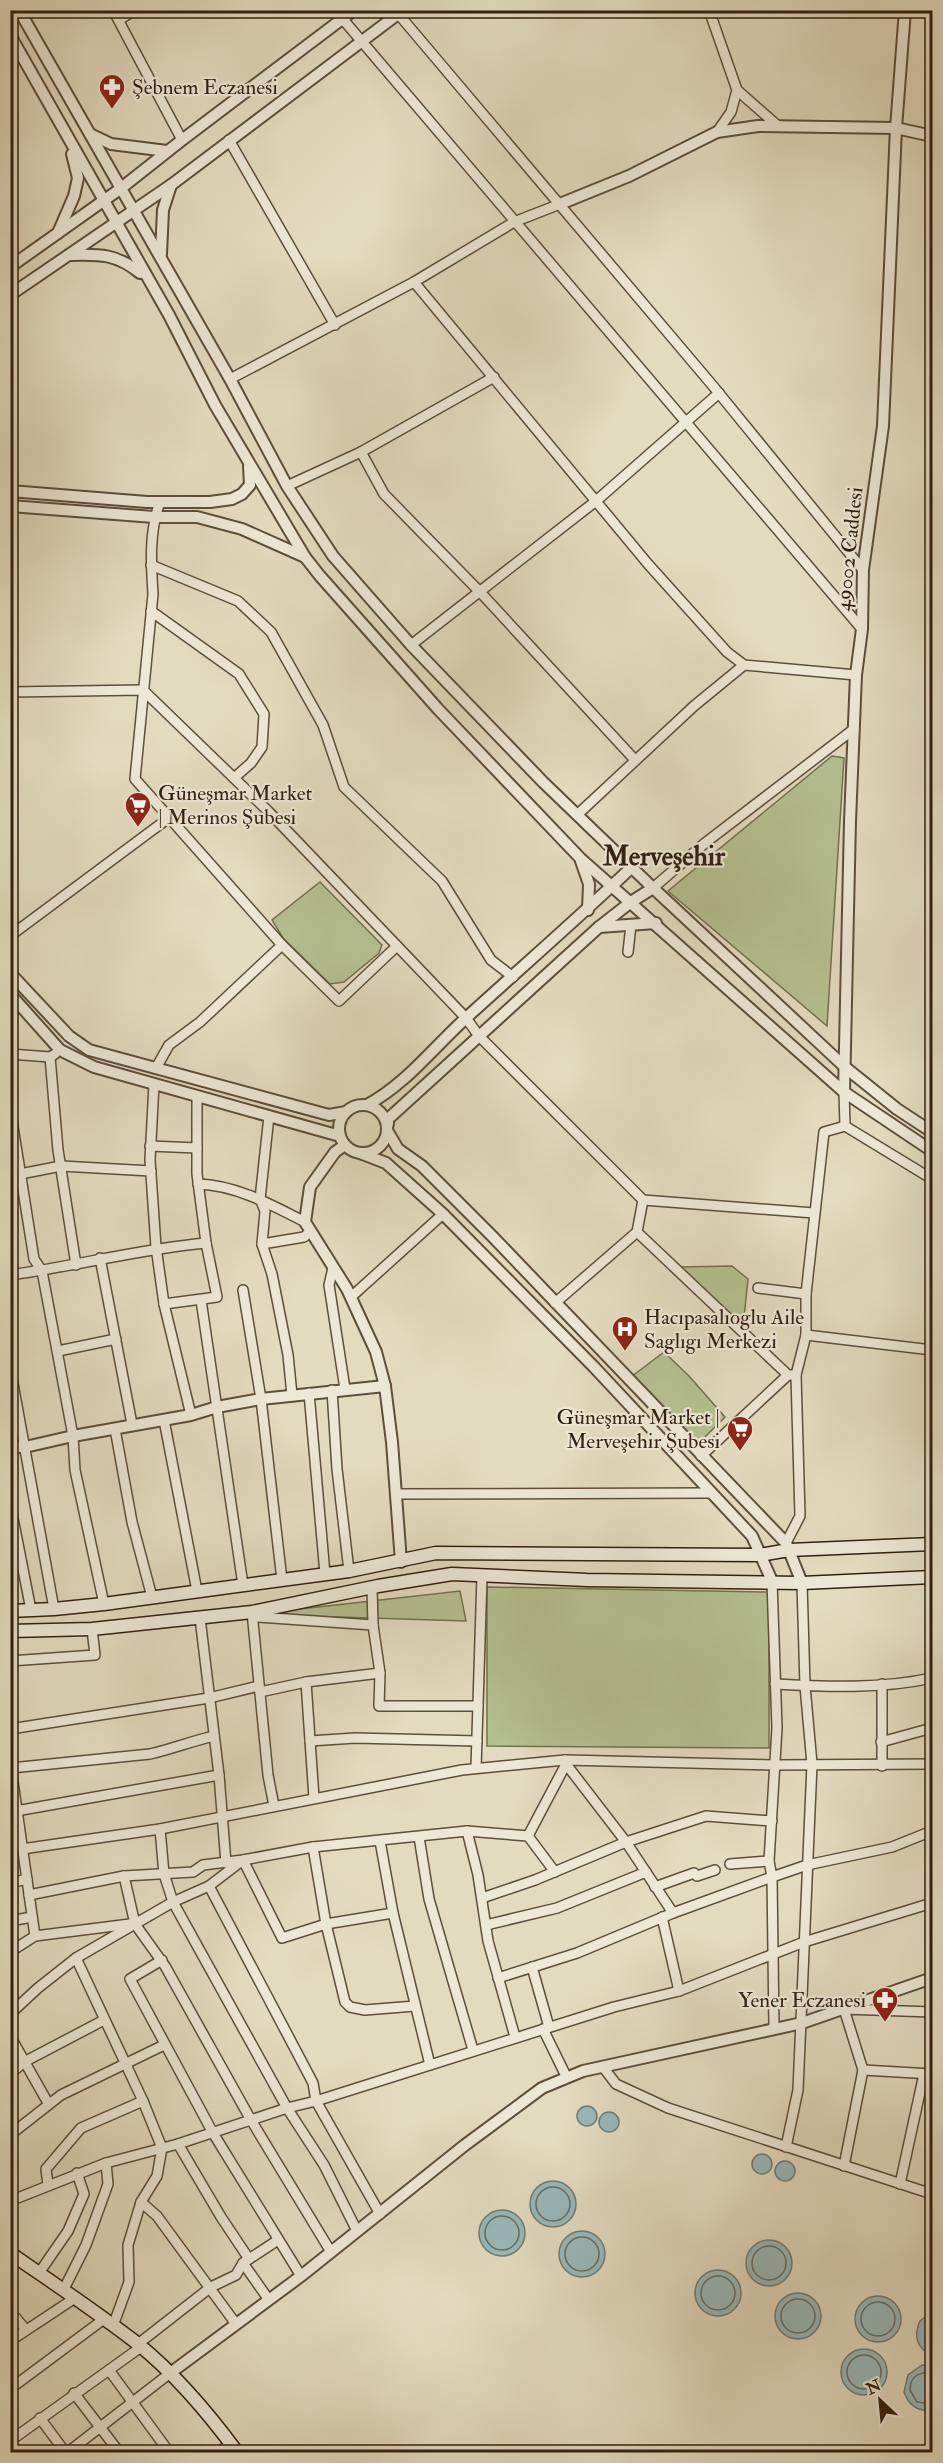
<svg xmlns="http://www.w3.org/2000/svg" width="943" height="2463" viewBox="0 0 943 2463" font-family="'IM FELL Double Pica',serif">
<rect width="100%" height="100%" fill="#e3dbc0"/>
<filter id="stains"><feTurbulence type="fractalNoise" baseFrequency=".00333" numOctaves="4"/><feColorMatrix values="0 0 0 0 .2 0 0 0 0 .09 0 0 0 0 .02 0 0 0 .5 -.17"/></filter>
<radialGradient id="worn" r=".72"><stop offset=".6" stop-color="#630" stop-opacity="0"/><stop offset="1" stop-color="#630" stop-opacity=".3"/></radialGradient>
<g fill="#b5c091" stroke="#747050" stroke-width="1.5">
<path d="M 832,756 L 844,758 L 827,1026 L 668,891 Z"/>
<path d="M 320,882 L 382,945 L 379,953 L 344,982 L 330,984 L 283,938 L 272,920 Z"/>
<path d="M 732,1266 L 748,1279 L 743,1327 L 678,1267 Z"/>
<path d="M 664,1352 L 689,1376 L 725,1417 L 697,1445 L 631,1377 Z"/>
<path d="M 487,1587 L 769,1592 L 769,1748 L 487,1746 Z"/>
<path d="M 460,1591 L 466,1621 L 273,1615 L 291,1610 Z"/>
</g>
<g fill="#98b9bb" stroke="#6f7b77" stroke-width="1.5">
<circle cx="587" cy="2116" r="10"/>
<circle cx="609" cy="2122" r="10"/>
<circle cx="762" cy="2164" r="10"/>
<circle cx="785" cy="2171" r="10"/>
<circle cx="553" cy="2204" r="23"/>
<circle cx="502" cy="2233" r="23"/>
<circle cx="582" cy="2254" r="23"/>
<circle cx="769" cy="2263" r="23"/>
<circle cx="718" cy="2293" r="23"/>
<circle cx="798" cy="2316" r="23"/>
<circle cx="878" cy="2319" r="23"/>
<path d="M 932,2312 L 932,2355 C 917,2349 913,2336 920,2321 Z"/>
<circle cx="864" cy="2372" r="23"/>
<path d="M 922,2365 L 932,2366 L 932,2410 C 918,2412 909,2406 904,2392 L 908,2375 Z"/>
</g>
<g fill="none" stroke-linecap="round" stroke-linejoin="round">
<g stroke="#656c66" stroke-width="1.5">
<circle cx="553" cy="2204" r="17"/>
<circle cx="502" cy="2233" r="17"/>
<circle cx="582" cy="2254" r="17"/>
<circle cx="769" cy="2263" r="17"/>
<circle cx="718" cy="2293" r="17"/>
<circle cx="798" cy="2316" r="17"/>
<circle cx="878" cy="2319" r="17"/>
<circle cx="864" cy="2372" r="17"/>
<path d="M 932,2372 C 919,2372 910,2376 910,2390 L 917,2402 L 932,2404"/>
</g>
<g stroke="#5e4e3c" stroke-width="12">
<g id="minor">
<path d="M 113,10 L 182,140"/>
<path d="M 335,10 L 862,629"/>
<path d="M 395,10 L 713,386 L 863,570"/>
<path d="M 709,10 L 737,90 L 731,112 L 717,132"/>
<path d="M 119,20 L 135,10"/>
<path d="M 737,90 L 778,126"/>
<path d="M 229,140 L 335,325"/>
<path d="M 414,282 L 648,564 L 727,652 L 744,665 L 856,675"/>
<path d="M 230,379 L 414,282 L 514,222 L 560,204"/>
<path d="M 361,452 L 384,494 L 481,593 L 635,760"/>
<path d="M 287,486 L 361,452 L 494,377"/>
<path d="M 160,502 C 149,531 151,564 153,594 L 135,779 L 282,945 L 339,1001 L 397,946"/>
<path d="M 151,565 L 238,601 L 271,632 L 323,725 L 344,787 L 442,881 L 491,960 L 513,977"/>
<path d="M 151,611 L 239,674 L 264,714 L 262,747 L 251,763 L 234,778"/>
<path d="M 411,645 L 596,501 L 719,393"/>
<path d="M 10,692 L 143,690 L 268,811 L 466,1018 L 479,1036 L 643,1200 L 814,1213"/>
<path d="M 577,815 L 694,706 L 744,665"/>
<path d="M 653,888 L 705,843 L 854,729"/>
<path d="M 10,936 L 170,817"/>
<path d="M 628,952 L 631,925"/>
<path d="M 10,1054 L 50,1057 L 55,1054"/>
<path d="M 50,1057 L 58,1150 L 76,1265"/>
<path d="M 156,1068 L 169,1045 L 200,1022 L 282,945"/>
<path d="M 154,1084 L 150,1160 L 156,1247 L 164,1304 L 191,1415"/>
<path d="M 844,1092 L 845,1126"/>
<path d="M 10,1108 L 34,1259 L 42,1271 L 73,1436 L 75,1470 L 104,1604"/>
<path d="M 269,1116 L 260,1199 L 265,1211 L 262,1244 L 272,1274 L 288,1355 L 292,1395"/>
<path d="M 150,1146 L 197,1148"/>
<path d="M 10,1176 L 61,1166 L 151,1171"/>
<path d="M 198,1184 C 236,1185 272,1205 305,1222"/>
<path d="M 637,1232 L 788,1375 L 796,1375"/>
<path d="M 262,1244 L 304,1237 L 310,1232"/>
<path d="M 100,1258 L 132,1424"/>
<path d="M 333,1268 L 329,1285 L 345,1389"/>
<path d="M 10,1275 C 77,1266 139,1249 206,1243"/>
<path d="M 758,1288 L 806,1294"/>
<path d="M 243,1290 L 261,1399 L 282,1580"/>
<path d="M 351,1297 L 443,1214"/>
<path d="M 201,1300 L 243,1585"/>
<path d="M 555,1303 L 637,1232 L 643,1200"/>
<path d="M 164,1304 L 217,1297 L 206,1243 L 197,1174 L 197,1096"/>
<path d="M 806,1335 L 932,1350"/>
<path d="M 58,1351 L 116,1339"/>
<path d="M 10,1367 L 54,1609"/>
<path d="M 332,1390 L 337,1469 L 349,1571"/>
<path d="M 309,1393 L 325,1574"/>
<path d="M 164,1420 L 197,1591"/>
<path d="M 115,1429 L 132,1522 L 152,1597"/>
<path d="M 701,1456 L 788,1375"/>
<path d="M 396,1494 L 711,1493"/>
<path d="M 10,1503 L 31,1610"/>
<path d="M 786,1543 L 800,1516 L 796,1375 L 806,1335 L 806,1294 L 824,1132 L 845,1126 L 932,1179"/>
<path d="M 772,1581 L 777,1728 L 769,1861 L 772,1877 L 774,2029"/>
<path d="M 252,1612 L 268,1775 L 274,1806"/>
<path d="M 253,1612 L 258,1617 L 373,1625 L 372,1587"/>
<path d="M 200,1618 L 219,1775 L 226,1863"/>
<path d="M 373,1625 L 380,1673 L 379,1706 L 478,1706"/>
<path d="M 10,1661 L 95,1655 L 92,1629"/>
<path d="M 306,1682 L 314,1798"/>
<path d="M 775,1684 C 826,1687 882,1689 932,1678"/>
<path d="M 260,1692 L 306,1682 L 380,1673"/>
<path d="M 10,1729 L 209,1698 L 259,1686"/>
<path d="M 310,1741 L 355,1738 L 477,1741"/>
<path d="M 881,1742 L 932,1728"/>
<path d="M 565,1760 L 566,1764 L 626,1842 L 673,1913"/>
<path d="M 10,1761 L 35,1936"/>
<path d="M 882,1766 L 882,1684"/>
<path d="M 11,1768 L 150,1754 C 172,1749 192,1741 214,1736"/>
<path d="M 476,1768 L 482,1576"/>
<path d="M 16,1811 L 219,1775"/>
<path d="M 160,1829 L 164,1874 L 173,1902 L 287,2108 L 324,2165 L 357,2231"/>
<path d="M 467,1831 L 478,1875 L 488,1941 L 515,2037"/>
<path d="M 528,1836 L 566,1764"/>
<path d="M 419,1837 L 429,1899 L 473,2050"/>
<path d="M 380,1841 L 393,1913 L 430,2065"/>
<path d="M 313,1847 L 326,1924 L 345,2002 L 350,2007 L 365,2010 L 415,2006"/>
<path d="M 22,1849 L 160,1829 L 462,1770 L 565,1760 L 776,1765 L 932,1764"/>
<path d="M 730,1864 L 769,1861"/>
<path d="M 124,1876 L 135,1924 L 165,1966 L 251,2120 L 331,2252"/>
<path d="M 10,1883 L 27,1879"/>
<path d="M 209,1886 L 313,2083 L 316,2101 L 380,2214"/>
<path d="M 655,1887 L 694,1873 L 697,1876 L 715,1870"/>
<path d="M 29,1895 L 124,1876 L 193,1872 L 203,1865 L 243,1860 L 313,1847 L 467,1831 L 528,1836 L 555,1872"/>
<path d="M 482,1898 L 535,1880 L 626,1842 L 706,1816 L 772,1821"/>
<path d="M 662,1917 L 679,1991"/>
<path d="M 10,1921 L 32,1917"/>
<path d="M 486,1925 L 557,1908 L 646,1872"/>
<path d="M 10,1952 L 35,1936 L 130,1924"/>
<path d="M 76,1958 L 143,2101 L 162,2148 L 157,2176 L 141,2202 L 128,2245 L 129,2282 L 113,2326"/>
<path d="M 162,1960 L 130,1979 L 213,2133 L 301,2276"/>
<path d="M 532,1967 L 549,2027"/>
<path d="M 498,1978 L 577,1953 L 673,1913 L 772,1877 L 807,1865 L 892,1847 L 932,1831"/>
<path d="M 10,2014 L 38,1988 L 76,1958 L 173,1902 L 209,1886 L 243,1860 L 282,1938 L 326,1924 L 393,1913"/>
<path d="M 543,2029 L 566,2076"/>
<path d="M 10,2036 L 48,2103"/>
<path d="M 603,2067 L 616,2084 L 668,2108 L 932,2194"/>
<path d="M 863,2070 L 932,2074"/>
<path d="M 10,2074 L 24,2062 L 104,2020"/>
<path d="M 10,2135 L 61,2095 L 164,2045"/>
<path d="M 178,2144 L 221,2217 L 249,2259"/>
<path d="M 786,2147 L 798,2090 L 812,1764 L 805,1686 L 802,1583"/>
<path d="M 844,2166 L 863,2070 L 844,2009 L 932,2012"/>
<path d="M 900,2184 L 924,2074"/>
<path d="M 48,2185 L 46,2169 L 81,2128 L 143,2101"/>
<path d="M 10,2201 L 106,2163 L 178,2144 L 287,2108 L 316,2101 L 614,2007 L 679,1991 L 804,1942 L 932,1903"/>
<path d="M 141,2202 L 157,2216 L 236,2324"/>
<path d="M 243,2263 L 269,2300"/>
<path d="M 39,2273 L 68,2231 L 84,2194 L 77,2173"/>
<path d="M 64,2289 L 86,2245 L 108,2184 L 106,2163"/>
<path d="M 10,2311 L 26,2330"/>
<path d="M 10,2341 L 75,2298"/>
<path d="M 138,2344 L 211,2287 L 236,2275 L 243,2263 L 278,2240"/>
<path d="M 109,2370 L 169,2452"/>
<path d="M 10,2389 L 104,2319"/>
<path d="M 74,2393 L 119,2452"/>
<path d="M 40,2418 L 65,2452"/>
<path d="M 10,2441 L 141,2347"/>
<path d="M 68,2452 L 169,2374"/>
<path d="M 216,2452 L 232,2445"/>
</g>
</g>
<g stroke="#5e4e3c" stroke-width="14">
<g id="tertiary">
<path d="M 19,10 L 230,379 L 287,486 L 333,556 L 411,645 L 543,782 L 653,888 L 846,1068 L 897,1109 L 932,1132"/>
<path d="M 10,35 L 169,315 L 215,405 L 305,557 L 320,576 L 438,709 L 581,859 L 844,1092 L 932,1151"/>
<path d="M 90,134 L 111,144 L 167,151"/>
<path d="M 560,204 L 629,176 L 717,132 L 758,126 L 896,128 L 932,136"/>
<path d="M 58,233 L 74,196 L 78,178 L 72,154"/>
<path d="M 161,254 L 163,210 L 171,185"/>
<path d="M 71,255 C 100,254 117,254 140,273"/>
<path d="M 10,267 L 120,189 L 182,140 L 354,10"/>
<path d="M 10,295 L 171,185 L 398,14"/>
<path d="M 10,491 L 147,502 L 210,502 L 232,499 L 242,494 L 250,485 L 249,466"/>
<path d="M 10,506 L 154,517 L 197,517 L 242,529 L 305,557"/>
<path d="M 581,861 L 589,884 L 588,910"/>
<path d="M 599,927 L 656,923"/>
<path d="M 10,973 L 69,1036 L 89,1050 L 329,1115 L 346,1112"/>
<path d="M 10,994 L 60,1050 L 94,1067 L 340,1136"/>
<path d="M 844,1092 L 850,821 L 856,675 L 862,629 L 863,570 L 883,426 L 896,128 L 905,10"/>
<circle cx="363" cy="1129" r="24"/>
<path d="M 367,1105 C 405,1085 434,1047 466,1018 C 522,967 578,918 632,867"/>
<path d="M 388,1124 L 388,1119 L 599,927 L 631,902 L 653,888"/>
<path d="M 388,1132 L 398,1149 L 422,1166 L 493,1237 L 786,1543 L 802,1583"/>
<path d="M 345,1145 L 335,1152 L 310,1187 L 305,1222 L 347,1289 L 376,1352 L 385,1386 L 392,1442 L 401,1562"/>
<path d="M 360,1153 L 386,1163 L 443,1214 L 594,1367 L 752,1536 L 772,1581"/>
<path d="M 10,1447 L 25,1447 L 73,1436 L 191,1415 L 217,1407 L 261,1399 L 385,1386"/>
<path d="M 169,2374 L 301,2276 L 465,2145 L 542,2088 L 583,2071 L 802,2023 L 932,1978"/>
</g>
</g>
<g stroke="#321f10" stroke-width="15">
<g id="secondary">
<path d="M 10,1611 L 54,1609 L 104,1604 L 349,1571 L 436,1553 L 760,1555 L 789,1550 L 932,1544"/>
<path d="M 10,1631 L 92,1629 L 252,1612 L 378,1586 L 452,1574 L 587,1580 L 802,1583 L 932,1577"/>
<path d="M 10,2253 C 53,2283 97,2312 138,2344 C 175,2374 209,2414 237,2452"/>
</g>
</g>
<use href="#minor" stroke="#ede8d6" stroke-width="9"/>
<use href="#tertiary" stroke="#ede8d6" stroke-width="10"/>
<use href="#secondary" stroke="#ede8d6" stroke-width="12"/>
</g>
<defs>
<g id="pharmacy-pin" transform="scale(1.35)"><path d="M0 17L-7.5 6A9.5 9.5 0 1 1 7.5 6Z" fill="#8f2418" stroke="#ede8d6"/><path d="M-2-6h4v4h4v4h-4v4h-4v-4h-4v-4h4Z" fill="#fff"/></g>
<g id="supermarket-pin" transform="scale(1.35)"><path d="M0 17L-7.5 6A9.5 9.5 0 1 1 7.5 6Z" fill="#8f2418" stroke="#ede8d6"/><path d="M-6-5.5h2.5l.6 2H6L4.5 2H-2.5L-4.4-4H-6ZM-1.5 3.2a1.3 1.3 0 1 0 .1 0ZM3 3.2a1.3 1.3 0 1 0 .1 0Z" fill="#fff"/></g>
<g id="hospital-pin" transform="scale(1.35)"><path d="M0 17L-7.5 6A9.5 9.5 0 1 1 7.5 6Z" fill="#8f2418" stroke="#ede8d6"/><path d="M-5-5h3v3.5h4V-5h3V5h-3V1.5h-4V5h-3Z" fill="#fff"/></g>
</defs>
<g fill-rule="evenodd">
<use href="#pharmacy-pin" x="112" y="87"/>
<use href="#supermarket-pin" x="138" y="805"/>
<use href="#hospital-pin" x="625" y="1329"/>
<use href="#supermarket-pin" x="740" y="1429"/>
<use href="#pharmacy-pin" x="885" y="2000"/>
</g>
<g text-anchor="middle" stroke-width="4.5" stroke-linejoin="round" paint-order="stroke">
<g font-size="21" fill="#321f10" stroke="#ede8d6" text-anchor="start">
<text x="132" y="94">Şebnem Eczanesi</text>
<text x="158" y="800">Güneşmar Market<tspan x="158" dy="24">| Merinos Şubesi</tspan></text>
<text x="644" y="1324">Hacıpasalıoglu Aile<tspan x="644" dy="24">Saglıgı Merkezi</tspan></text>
<text x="720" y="1424" text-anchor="end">Güneşmar Market |<tspan x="720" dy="24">Merveşehir Şubesi</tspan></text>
<text x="866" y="2007" text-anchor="end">Yener Eczanesi</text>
</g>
<g font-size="21" fill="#321f10" stroke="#ede8d6">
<text transform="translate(849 549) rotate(-84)" y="7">49002 Caddesi</text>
</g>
<g font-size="27" font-weight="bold" fill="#321f10" stroke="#ede8d6">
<text x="664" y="865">Merveşehir</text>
</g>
</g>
<rect width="943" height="2463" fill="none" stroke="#e3dbc0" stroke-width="36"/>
<rect x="12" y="12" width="919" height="2439" fill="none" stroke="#321f10" stroke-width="3"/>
<rect x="18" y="18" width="907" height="2427" fill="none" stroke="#321f10" stroke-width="1.5"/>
<g transform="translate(880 2400) rotate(334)" stroke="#ede8d6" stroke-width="4.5" paint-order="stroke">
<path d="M0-4.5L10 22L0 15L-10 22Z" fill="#321f10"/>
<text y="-9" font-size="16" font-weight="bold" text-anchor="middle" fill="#321f10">N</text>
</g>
<rect width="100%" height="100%" filter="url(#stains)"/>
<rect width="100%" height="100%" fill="url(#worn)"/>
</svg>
